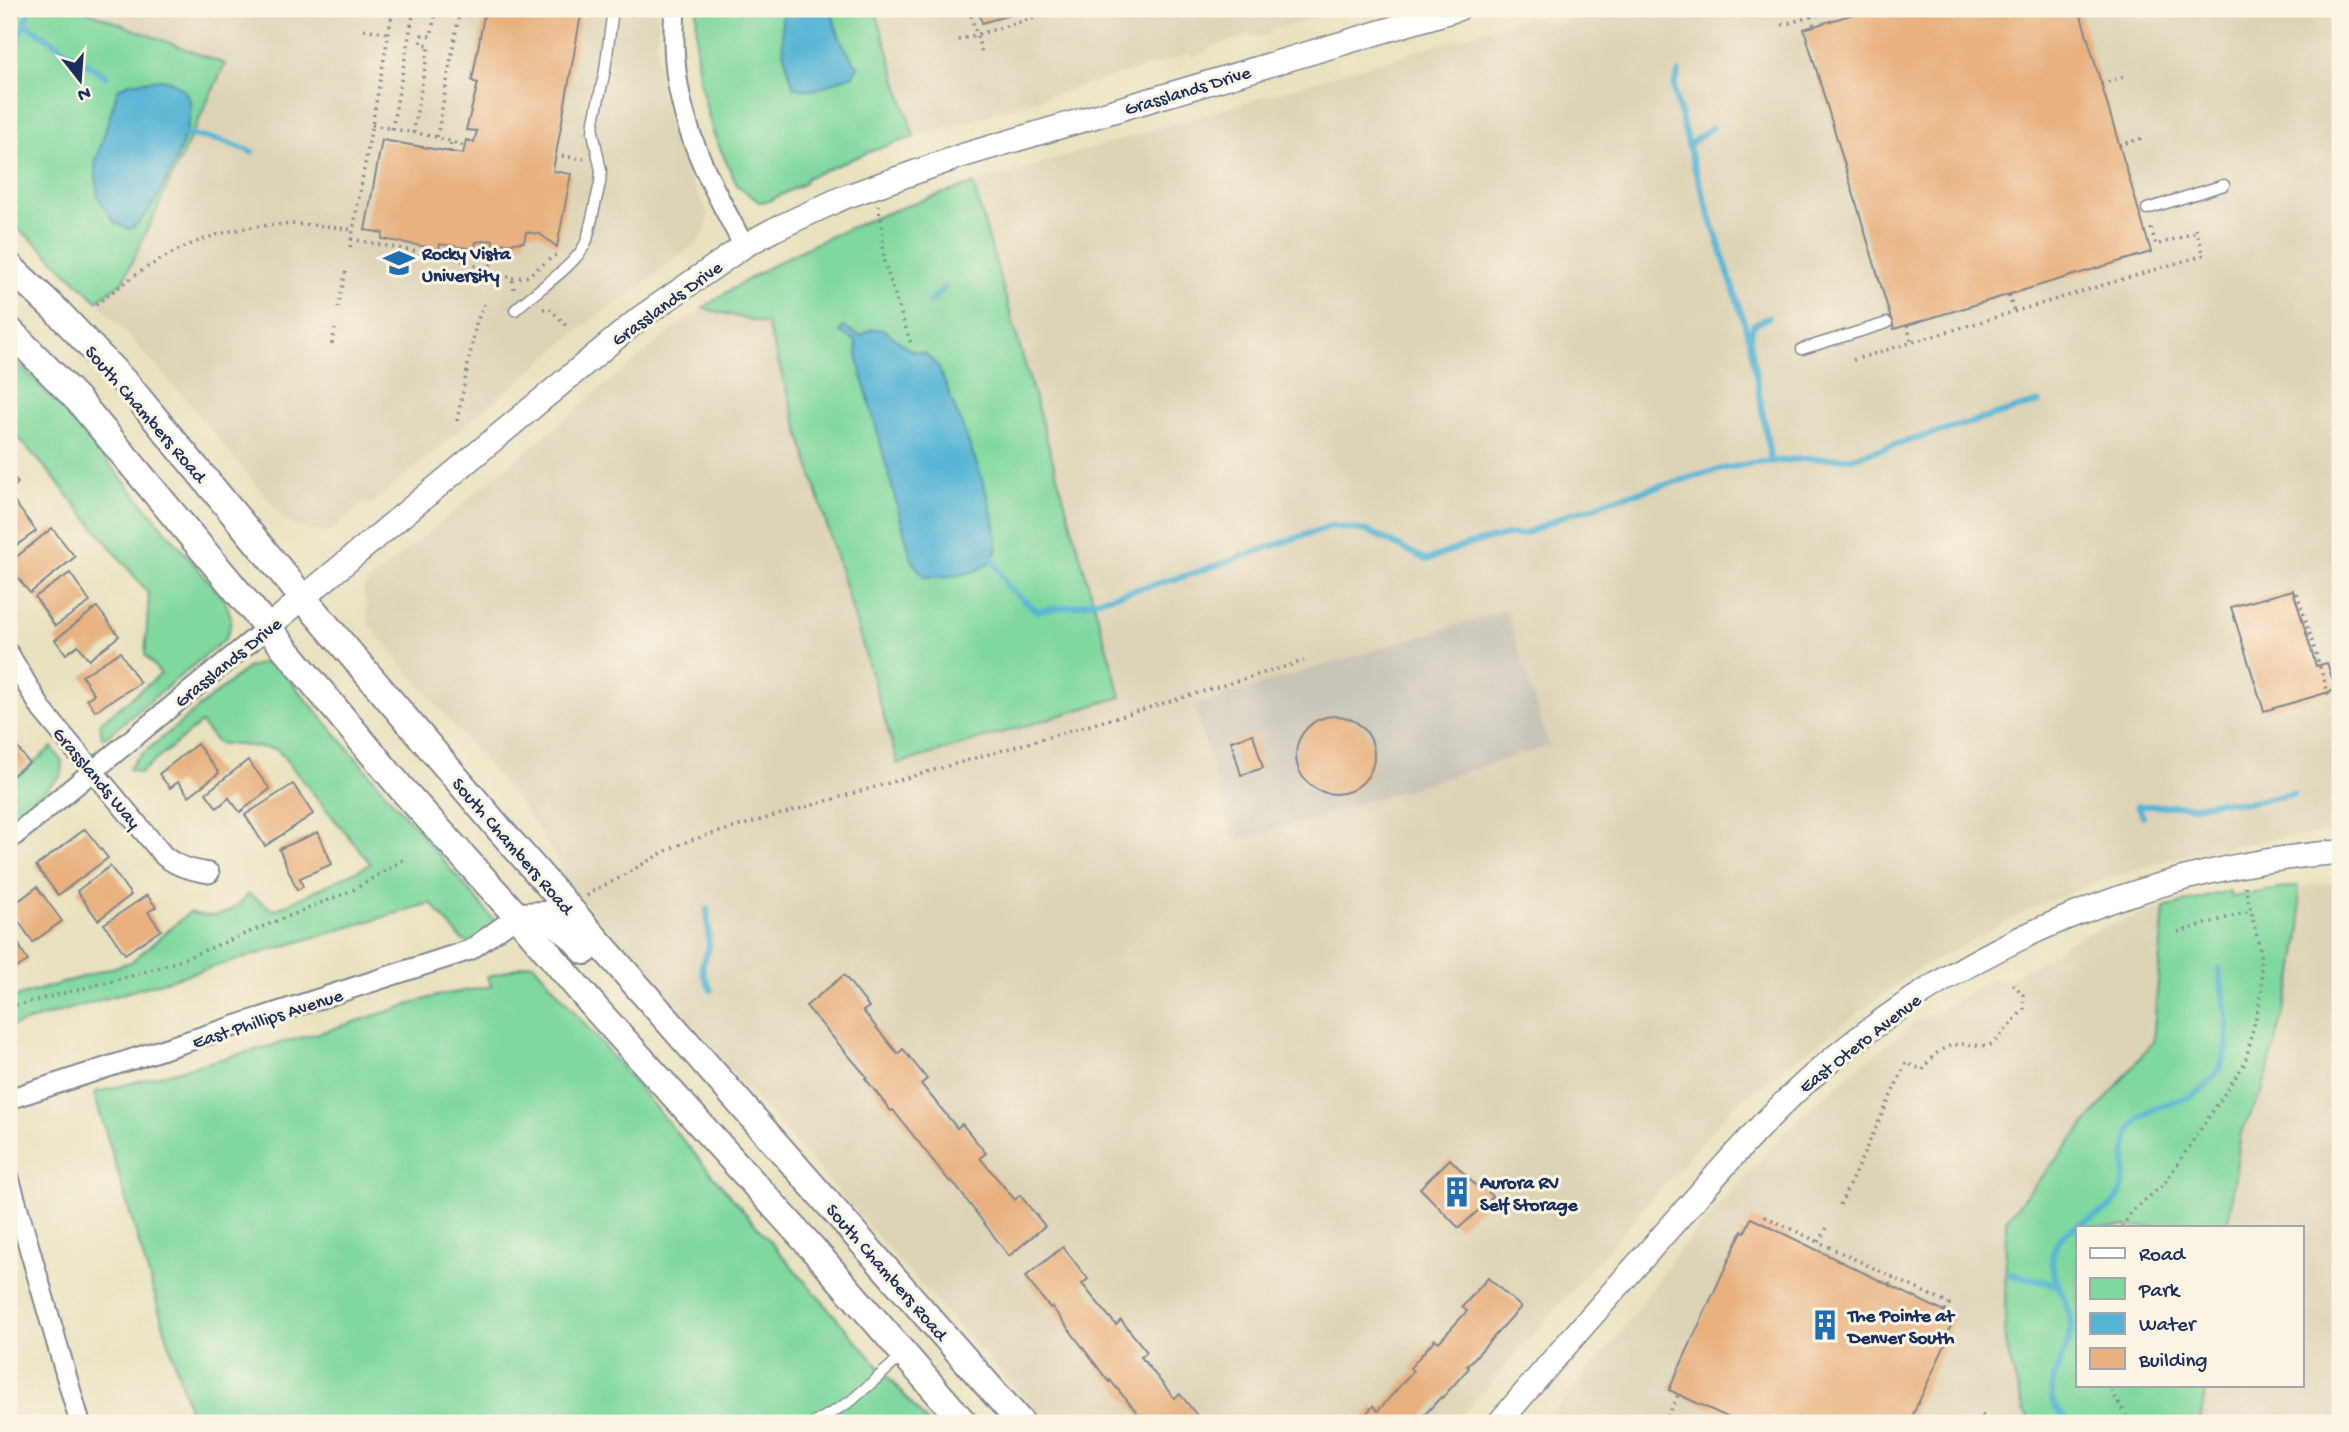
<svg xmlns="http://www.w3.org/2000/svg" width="2349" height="1432" viewBox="0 0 2349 1432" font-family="'Gochi Hand',sans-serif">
<rect width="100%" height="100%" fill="#fcf5e5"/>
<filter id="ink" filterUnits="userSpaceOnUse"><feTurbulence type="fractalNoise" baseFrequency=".0143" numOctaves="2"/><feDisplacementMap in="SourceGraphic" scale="14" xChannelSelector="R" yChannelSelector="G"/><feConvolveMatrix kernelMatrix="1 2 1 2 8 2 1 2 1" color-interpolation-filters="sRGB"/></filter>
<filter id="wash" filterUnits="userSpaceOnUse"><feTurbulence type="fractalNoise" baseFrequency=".00686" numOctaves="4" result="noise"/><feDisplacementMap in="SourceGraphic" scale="28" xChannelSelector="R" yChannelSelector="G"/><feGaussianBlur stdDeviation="1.57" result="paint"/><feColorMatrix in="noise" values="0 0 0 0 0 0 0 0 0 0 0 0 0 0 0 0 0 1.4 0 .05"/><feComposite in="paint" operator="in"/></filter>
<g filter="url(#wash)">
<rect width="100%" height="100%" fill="#e9e2c0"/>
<g fill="#ddd3b6">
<path d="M 87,9 L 659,9 L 657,42 L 660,90 L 674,143 L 690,179 L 707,210 L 708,219 L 704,234 L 697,243 L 573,335 L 373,503 L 363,504 L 333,530 L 325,532 L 296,527 L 286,521 L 183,396 L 97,301 L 123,281 Z"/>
<path d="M 875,9 L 1341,9 L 1272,30 L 1269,35 L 1258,37 L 1250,35 L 1213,46 L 1205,53 L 1194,57 L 1189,54 L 914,137 Z"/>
<path d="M 1603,9 L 2340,9 L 2340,832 L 2280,838 L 2213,850 L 2168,860 L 2103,880 L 2036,906 L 1916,970 L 1734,1105 L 1455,1423 L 1047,1423 L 898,1260 L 560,875 L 561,865 L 521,805 L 370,626 L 363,590 L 364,586 L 672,330 L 703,308 L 767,323 L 898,764 L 1121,696 L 973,184 L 1532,16 L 1554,25 L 1594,11 L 1601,12 Z"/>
<path d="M 2340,882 L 2340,1423 L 2200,1423 L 2206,1385 L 2302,1385 L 2302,1227 L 2228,1227 L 2241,1132 L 2262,1092 L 2294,974 L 2301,927 L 2298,886 Z"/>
<path d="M 2164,908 L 2153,1042 L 2006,1220 L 2024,1412 L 2033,1423 L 1543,1423 L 1616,1339 L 1677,1253 L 1766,1153 L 1806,1111 L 1849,1074 L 1914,1024 L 1991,980 L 2006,980 L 2052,955 L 2067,943 L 2093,931 Z"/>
</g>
<path fill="#c7c4b8" d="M 1506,610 L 1549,746 L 1234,842 L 1194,705 Z"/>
<g fill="#7fd89d" stroke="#4d847e" stroke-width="2">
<path d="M 9,9 L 87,9 L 86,11 L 225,64 L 123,281 L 97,301 L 36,243 L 9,222 Z"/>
<path d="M 697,9 L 875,9 L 914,137 L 874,150 L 806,178 L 805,183 L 769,201 L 759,202 L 737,185 L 713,133 L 699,79 L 696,48 Z"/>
<path d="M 973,184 L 1121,697 L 898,764 L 767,324 L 703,308 C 789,249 874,214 973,184 Z"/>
<path d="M 9,354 L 63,409 L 222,597 C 232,612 234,623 225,639 L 110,734 L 102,738 L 100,723 L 161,674 L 145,655 L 149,597 L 146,590 L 44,466 L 9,428 Z"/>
<path d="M 261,663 L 270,664 L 282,671 L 500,927 L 473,944 L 462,940 L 431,903 L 9,1027 L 9,999 L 131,962 L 190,912 C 214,921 232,914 248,894 L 275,910 L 371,864 L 277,749 L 217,743 L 201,723 L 140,773 L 129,769 L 134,761 L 247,668 Z"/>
<path d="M 52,747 L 62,761 L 61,776 L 9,820 L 9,783 Z"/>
<path d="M 2298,886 L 2301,927 L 2294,974 L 2262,1092 L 2241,1132 L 2228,1227 L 2078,1227 L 2078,1385 L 2206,1385 L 2200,1423 L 2033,1423 L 2024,1412 L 2005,1342 L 2006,1220 L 2153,1042 L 2164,908 L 2229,891 L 2231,897 Z"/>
<path d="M 528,964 L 534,964 L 715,1178 L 928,1423 L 193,1423 L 94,1093 L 326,1031 L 436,996 L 492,986 L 487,977 Z"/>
</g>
<g fill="#56b5d5" stroke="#38729a" stroke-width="2">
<path d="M 782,9 L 832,9 C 835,32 843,48 858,66 L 853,75 L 814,90 L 794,88 L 783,51 Z"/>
<path d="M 161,79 C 173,81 186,88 190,101 C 197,124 152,223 129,229 L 115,223 L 98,197 L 95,165 L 118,89 L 129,83 Z"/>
<path d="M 843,327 L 861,336 L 871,329 L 883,329 L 910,350 L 926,354 L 938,366 C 952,402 1004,519 996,551 C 989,577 946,577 924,577 L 912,561 L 858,360 L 856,341 L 840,332 Z"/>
</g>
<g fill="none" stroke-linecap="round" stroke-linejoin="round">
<g stroke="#56b5d5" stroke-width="6">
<path d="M 25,24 L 106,76"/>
<path d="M 9,58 L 31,9"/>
<path d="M 1679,72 L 1674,86 L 1675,95 L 1694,166 L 1750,341"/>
<path d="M 180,133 L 223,141 L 252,152"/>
<path d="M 1688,145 L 1712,128"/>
<path d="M 929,303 L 945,287"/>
<path d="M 1769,317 L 1753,325 L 1750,341 L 1771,462"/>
<path d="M 988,551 L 1008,587 L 1037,611 L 1075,606 L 1185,576 L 1331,526 L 1368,531 L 1427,560 L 1466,545 L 1506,535 L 1524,534 L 1571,513 L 1592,508 L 1610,500 L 1722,469 L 1753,463 L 1803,459 L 1851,458 L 2039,402"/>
<path d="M 2143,816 L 2137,806 L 2194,806 L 2221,801 L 2246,803 L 2293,794"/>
<path d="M 707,909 L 709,947 L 702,966 L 703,973 L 711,990"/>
<path d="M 2010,1274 L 2058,1285"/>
<path d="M 2075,1423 C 2030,1403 2062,1366 2070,1336 C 2079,1303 2040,1278 2056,1245 C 2067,1222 2100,1221 2115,1202 C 2134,1178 2116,1143 2137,1121 C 2165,1093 2199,1111 2222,1063 C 2235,1035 2223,997 2219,969"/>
</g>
</g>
<g id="blocks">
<g fill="#e8b17f">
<path d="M 490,9 L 582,9 L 553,171 L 571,174 L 557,247 L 540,234 L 526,232 L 524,242 L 495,244 L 493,244 L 493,240 L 476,242 L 475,249 L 440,244 L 439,249 L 382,239 L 383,233 L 365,230 L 382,140 L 463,154 L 466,140 L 474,142 L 477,131 L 466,130 L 478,83 L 472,81 L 484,15 L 489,15 Z"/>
<path d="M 978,9 L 1030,9 L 982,23 Z"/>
<path d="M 1870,9 L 2079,9 L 2151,252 L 1894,329 L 1804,29 Z"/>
<path d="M 9,473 L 18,483 L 9,491 Z"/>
<path d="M 14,501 L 36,531 L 9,551 L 9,504 Z"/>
<path d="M 52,528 L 75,557 L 30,593 L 9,567 L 9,563 Z"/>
<path d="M 70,573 L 90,602 L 55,626 L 35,597 Z"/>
<path d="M 2293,590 L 2316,666 L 2327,663 L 2336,690 L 2264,711 L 2231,607 Z"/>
<path d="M 97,607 L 119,636 L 89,660 L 78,645 L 66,654 L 55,640 Z"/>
<path d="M 120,652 L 140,683 L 95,711 L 87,699 L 94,694 L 82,676 Z"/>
<circle cx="1335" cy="755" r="39"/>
<path d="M 1253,734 L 1263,768 L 1241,775 L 1231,741 Z"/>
<path d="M 197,744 L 219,773 L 189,796 L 178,782 L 170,788 L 159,774 Z"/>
<path d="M 9,747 L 12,751 L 17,747 L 29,763 L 9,778 Z"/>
<path d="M 248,760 L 270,789 L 240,812 L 229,798 L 217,808 L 206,793 Z"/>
<path d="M 293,784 L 313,814 L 265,846 L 245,815 Z"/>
<path d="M 85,829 L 108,858 L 58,895 L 36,866 Z"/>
<path d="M 318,832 L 332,864 L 300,878 L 303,887 L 297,890 L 279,849 Z"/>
<path d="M 110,866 L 131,895 L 98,920 L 77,891 Z"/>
<path d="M 37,887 L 62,921 L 33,942 L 9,908 Z"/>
<path d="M 147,895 L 156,907 L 148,912 L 161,930 L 125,954 L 104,924 Z"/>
<path d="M 9,928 L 28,961 L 9,972 Z"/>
<path d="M 844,975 L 869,1007 L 863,1011 L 898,1054 L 903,1049 L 927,1079 L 921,1084 L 957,1128 L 962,1124 L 986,1153 L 980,1158 L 1015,1200 L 1020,1195 L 1045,1226 L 1009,1256 L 952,1181 L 950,1182 L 893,1110 L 891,1111 L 865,1078 L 867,1077 L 806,1006 Z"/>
<path d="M 1450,1159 L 1478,1188 L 1482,1185 L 1493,1197 L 1459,1228 L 1420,1188 Z"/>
<path d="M 1751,1218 L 1955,1317 L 1948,1332 L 1950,1334 L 1909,1423 L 1740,1423 L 1669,1390 L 1742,1231 L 1745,1232 Z"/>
<path d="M 1063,1247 L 1088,1279 L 1082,1284 L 1116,1325 L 1121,1320 L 1147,1352 L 1141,1357 L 1174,1398 L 1180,1394 L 1203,1423 L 1141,1423 L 1144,1421 L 1110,1380 L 1109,1382 L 1052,1307 L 1050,1308 L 1025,1277 Z"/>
<path d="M 1488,1278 L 1521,1307 L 1467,1366 L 1469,1368 L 1442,1398 L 1441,1397 L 1417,1423 L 1358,1423 L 1373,1406 L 1378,1411 L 1413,1371 L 1410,1368 L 1435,1339 L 1439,1342 L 1467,1311 L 1462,1307 Z"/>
</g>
</g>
</g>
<g filter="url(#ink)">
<use href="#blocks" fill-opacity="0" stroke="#82888f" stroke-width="2"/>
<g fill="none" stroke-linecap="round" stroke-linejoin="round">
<g stroke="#82888f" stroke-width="13">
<g id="service">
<path d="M 2147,209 L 2224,185"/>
<path d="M 515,310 C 536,290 577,266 587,240 L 600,183 L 601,171 L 593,132 L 594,121 L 605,70 L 613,9"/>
<path d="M 1802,349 L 1887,323"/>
<path d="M 814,1423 L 851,1401 L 902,1356"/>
</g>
</g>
<g stroke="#82888f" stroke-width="23">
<g id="minor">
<path d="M 675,9 C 667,105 701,165 744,246"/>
<path d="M 9,654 L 42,710 L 164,856 C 178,867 191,870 209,873"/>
<path d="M 9,840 L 267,628"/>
<path d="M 9,1099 L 470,950 L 517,916"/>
<path d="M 9,1178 L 80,1423"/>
</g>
</g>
<g stroke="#82888f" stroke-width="26">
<g id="tertiary">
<path d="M 267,628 L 640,318 L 744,246 L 773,230 L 842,198 L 961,156 L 1458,9"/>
<path d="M 1499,1423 C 1558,1353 1619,1285 1680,1216 C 1725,1165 1770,1112 1822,1068 C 1967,943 2150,867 2340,852"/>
</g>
</g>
<g stroke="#82888f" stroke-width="30">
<g id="secondary">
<path d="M 9,266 L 57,311 L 130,388 L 303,598 L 502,832 L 1021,1423"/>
<path d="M 9,330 L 78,400 L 401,788 L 517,916 L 596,1009 L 813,1249 L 964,1423"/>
<path d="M 517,916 L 546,915 L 573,937 L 585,951"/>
</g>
</g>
<g stroke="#82888f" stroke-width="3.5" stroke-dasharray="2 5" stroke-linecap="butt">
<path d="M 969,9 L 982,53"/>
<path d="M 1811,16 L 1814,26"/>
<path d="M 1782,25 L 1837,9"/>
<path d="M 364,29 L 389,33"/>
<path d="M 958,40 L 1065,9"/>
<path d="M 2101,84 L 2123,77"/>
<path d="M 372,125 L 437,137 L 464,146"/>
<path d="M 392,129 L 414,9"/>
<path d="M 413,133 L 429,45 L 421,43 L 422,35 L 431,36 L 436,9"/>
<path d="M 437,137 L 460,9"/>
<path d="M 2119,145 L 2143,138"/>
<path d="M 450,152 L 451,140"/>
<path d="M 555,155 L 584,159"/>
<path d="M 878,205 L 882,224 L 884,262 L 911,344"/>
<path d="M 2151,228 L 2156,245 L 2197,232"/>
<path d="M 351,239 L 456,259 L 512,278 L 514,289"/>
<path d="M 350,247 L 393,9"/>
<path d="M 512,278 L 526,277 L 557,254"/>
<path d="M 488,279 L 495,244"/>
<path d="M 2009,295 L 2014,312"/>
<path d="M 96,305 C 178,237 247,212 353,230"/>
<path d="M 338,308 L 346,270"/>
<path d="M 543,309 L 549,308 L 567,326"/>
<path d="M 1907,325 L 1912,343"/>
<path d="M 332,344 L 335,329"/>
<path d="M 1853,360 L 2204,255 L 2194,225"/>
<path d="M 457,421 L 476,324 L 484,304"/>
<path d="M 2297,593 L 2329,696"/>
<path d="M 587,896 C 596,887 610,884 621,877 C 645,863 666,849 691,840 L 1104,721 L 1304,661"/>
<path d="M 2178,932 L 2250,911"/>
<path d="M 9,1007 L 128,977 L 176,962 L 353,890 L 403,860"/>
<path d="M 1840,1205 L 1906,1063 L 1923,1070 C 1932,1054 1946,1043 1966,1044 C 1976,1045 1985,1048 1994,1043 L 2024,1009 L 2023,995 L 2011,981"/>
<path d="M 1762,1224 L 1766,1217 L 1949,1304 L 1945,1312"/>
<path d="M 2122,1227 L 2132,1211 L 2164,1184 L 2245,1063 L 2262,992 L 2260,950 L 2245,885"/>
<path d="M 1819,1242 L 1829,1224"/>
<path d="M 1889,1284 L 1893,1277"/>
<path d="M 2107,1385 L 2131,1423"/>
<path d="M 1982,1415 L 1993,1423"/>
<path d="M 1665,1423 L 1678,1395"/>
</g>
<use href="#service" stroke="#fff" stroke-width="10"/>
<use href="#minor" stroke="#fff" stroke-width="19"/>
<use href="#tertiary" stroke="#fff" stroke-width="23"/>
<use href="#secondary" stroke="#fff" stroke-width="26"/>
</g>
</g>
<defs>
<g id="university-bare" transform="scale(2.415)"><path d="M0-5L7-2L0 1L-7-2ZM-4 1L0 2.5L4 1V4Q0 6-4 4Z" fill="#1f6fb2" stroke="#fcf5e5" stroke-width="2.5" paint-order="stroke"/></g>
<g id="building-bare" transform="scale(2.415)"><path d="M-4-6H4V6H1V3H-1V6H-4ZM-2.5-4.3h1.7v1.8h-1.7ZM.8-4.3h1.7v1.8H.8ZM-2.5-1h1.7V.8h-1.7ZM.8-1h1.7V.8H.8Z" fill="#1f6fb2" stroke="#fcf5e5" stroke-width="2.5" paint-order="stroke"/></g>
</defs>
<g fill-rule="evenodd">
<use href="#university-bare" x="399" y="263"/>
<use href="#building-bare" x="1457" y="1192"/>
<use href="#building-bare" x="1825" y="1325"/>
</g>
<g text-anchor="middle" stroke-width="6" stroke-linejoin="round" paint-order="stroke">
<g font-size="19" fill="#1b2f5e" stroke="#fcf5e5">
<text transform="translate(1187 89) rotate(-17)" y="7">Grasslands Drive</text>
<text transform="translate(666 302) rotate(-36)" y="7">Grasslands Drive</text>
<text transform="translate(147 413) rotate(49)" y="7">South Chambers Road</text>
<text transform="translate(227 661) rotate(-39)" y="7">Grasslands Drive</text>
<text transform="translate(98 777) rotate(50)" y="7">Grasslands Way</text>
<text transform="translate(514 845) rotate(49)" y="7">South Chambers Road</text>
<text transform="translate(267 1017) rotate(-18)" y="7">East Phillips Avenue</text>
<text transform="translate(1859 1042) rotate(-38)" y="7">East Otero Avenue</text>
<text transform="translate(888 1271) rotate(49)" y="7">South Chambers Road</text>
</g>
<g font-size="19" font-weight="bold" fill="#1b2f5e" stroke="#fcf5e5" text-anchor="start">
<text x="422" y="259">Rocky Vista<tspan x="422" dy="22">University</tspan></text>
<text x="1480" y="1188">Aurora RV<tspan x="1480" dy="22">Self Storage</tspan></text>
<text x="1848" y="1321">The Pointe at<tspan x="1848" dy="22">Denver South</tspan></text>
</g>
</g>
<rect width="2349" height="1432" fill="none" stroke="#fcf5e5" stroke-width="35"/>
<rect x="2076" y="1226" width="228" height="161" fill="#fcf5e5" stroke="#a2a6af" stroke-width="2"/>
<rect x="2090" y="1248" width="35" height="10" fill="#ffffff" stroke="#a2a6af" stroke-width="2"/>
<text x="2139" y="1260" font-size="21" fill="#1b2f5e">Road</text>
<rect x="2090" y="1278" width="35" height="21" fill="#7fd89d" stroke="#a2a6af" stroke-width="2"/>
<text x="2139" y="1296" font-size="21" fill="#1b2f5e">Park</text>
<rect x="2090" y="1313" width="35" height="21" fill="#56b5d5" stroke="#a2a6af" stroke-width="2"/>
<text x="2139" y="1330" font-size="21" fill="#1b2f5e">Water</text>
<rect x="2090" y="1348" width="35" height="21" fill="#e8b17f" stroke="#a2a6af" stroke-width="2"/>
<text x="2139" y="1366" font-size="21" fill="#1b2f5e">Building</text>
<g transform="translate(80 80) rotate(163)" stroke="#fcf5e5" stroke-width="5" paint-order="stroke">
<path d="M0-5L12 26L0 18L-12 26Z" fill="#1b2f5e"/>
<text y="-10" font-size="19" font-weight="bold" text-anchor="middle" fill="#1b2f5e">N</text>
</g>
</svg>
